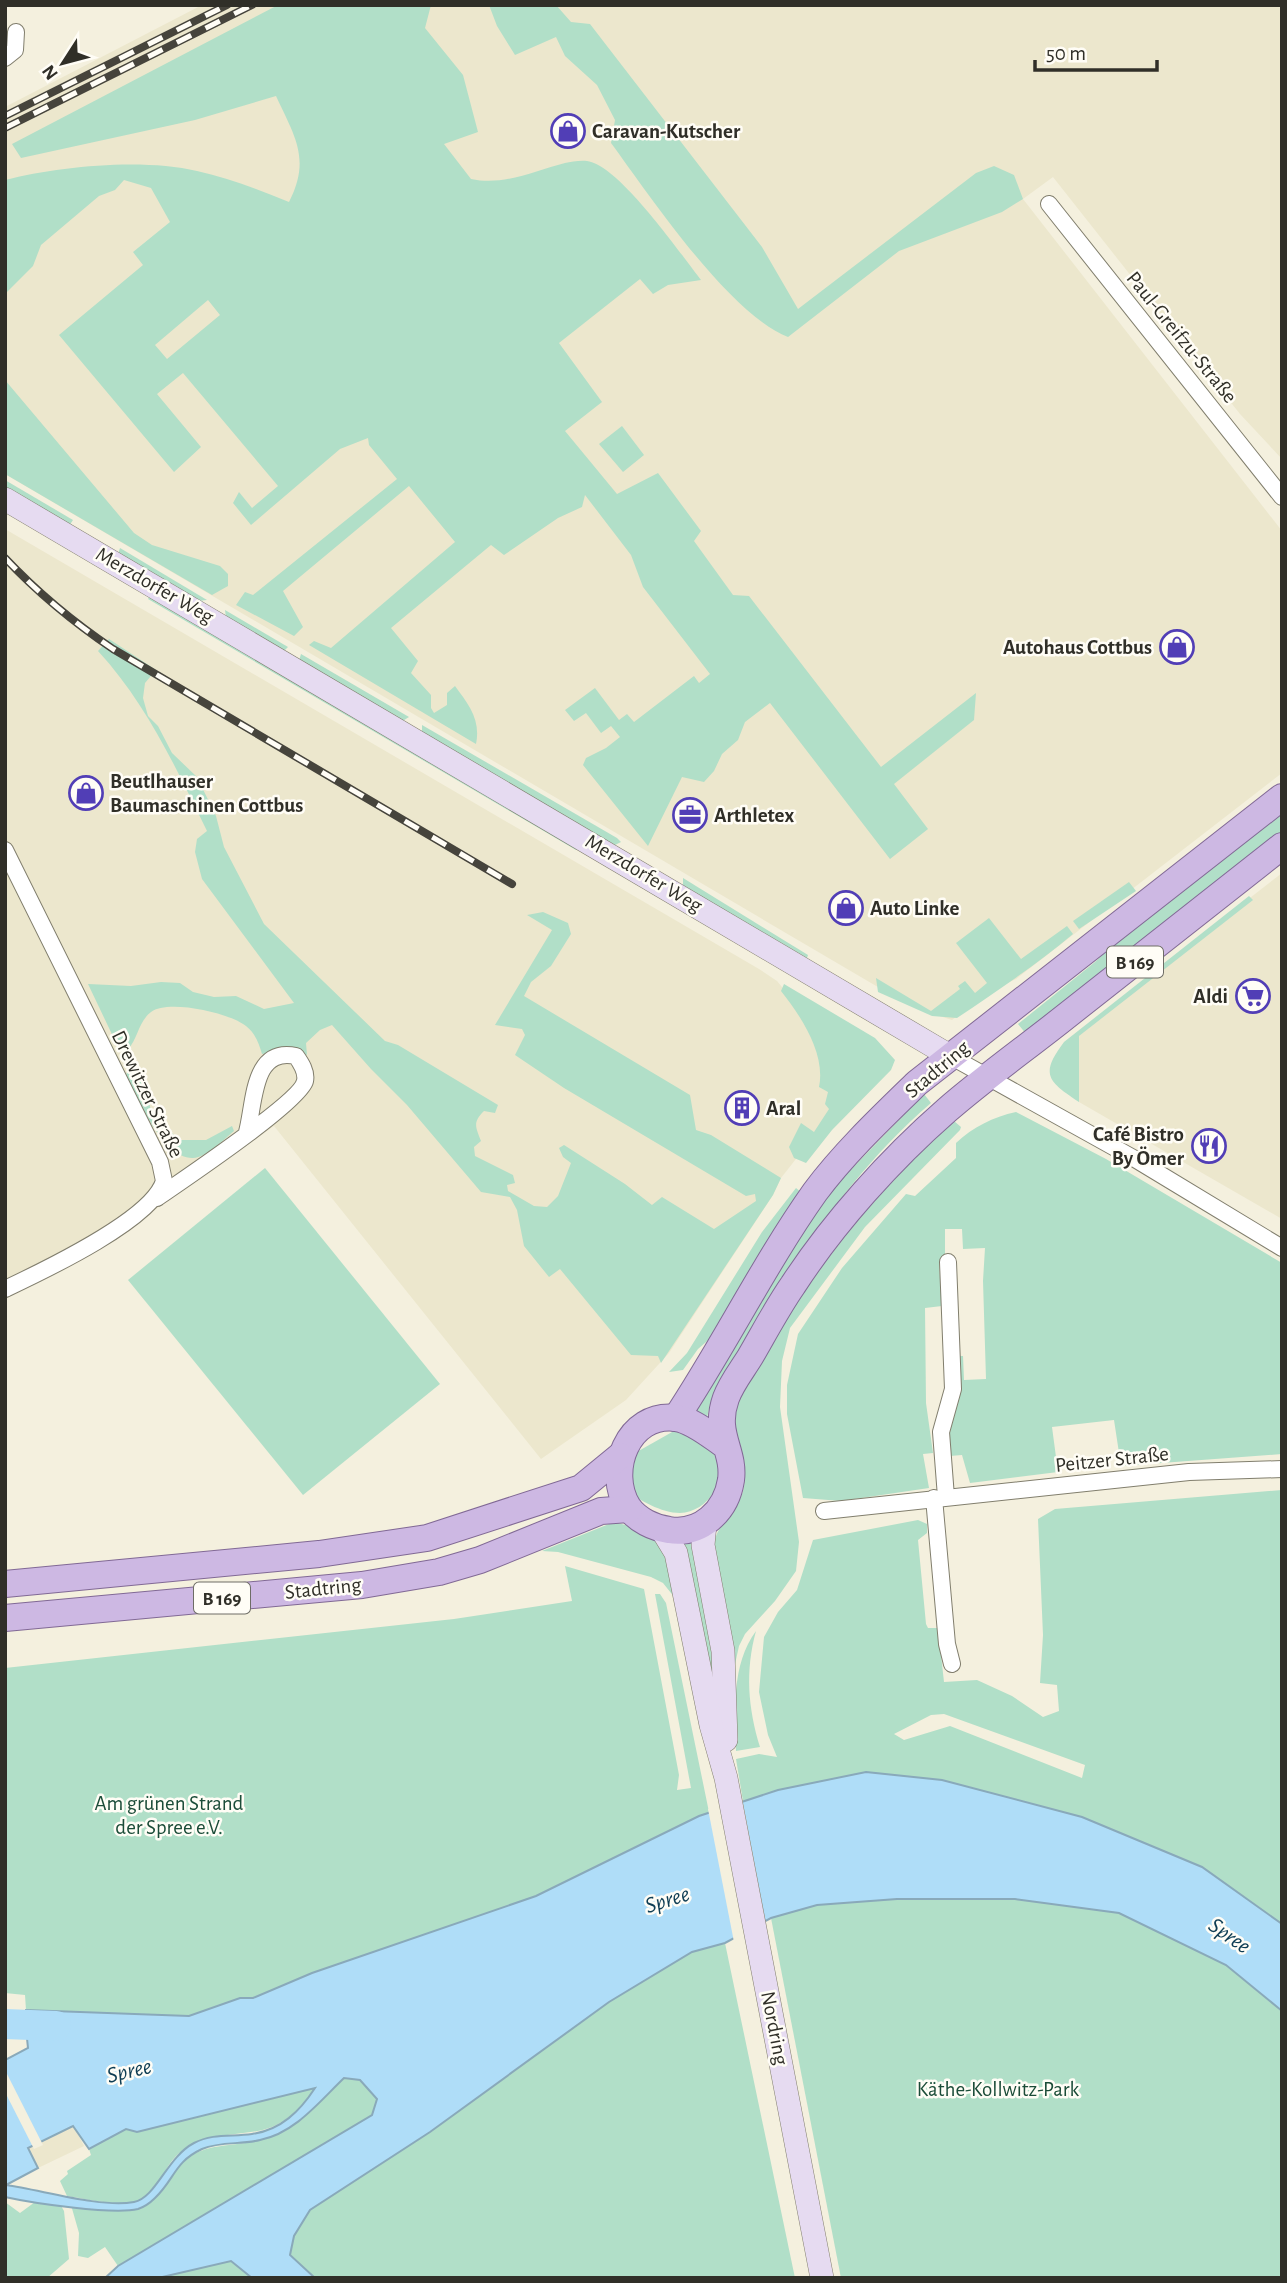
<svg xmlns="http://www.w3.org/2000/svg" width="1287" height="2283" viewBox="0 0 1287 2283" font-family="'Alegreya Sans',sans-serif">
<rect width="100%" height="100%" fill="#f4f0de"/>
<g fill="#ece7cd">
<path d="M 202,5 L 1282,5 L 1282,459 L 1240,414 L 1053,177 L 1023,199 L 1282,531 L 1282,773 L 1016,979 L 989,992 L 952,1020 L 921,1010 L 883,990 L 5,474 L 5,107 Z"/>
<path d="M 5,529 L 759,969 L 777,981 L 815,1027 L 836,1108 L 781,1178 L 773,1195 L 669,1353 L 626,1400 L 541,1459 L 274,1126 L 96,1251 L 5,1298 Z"/>
<path d="M 1282,873 L 1282,1219 L 1079,1102 L 1078,1032 Z"/>
<path d="M 74,2126 L 84,2146 L 38,2168 L 27,2149 Z"/>
</g>
<g fill="#b1dfc8" fill-rule="evenodd">
<path d="M 278,5 L 431,5 L 425,28 L 463,75 L 478,132 L 444,144 L 471,179 C 504,186 534,171 565,163 C 571,162 580,160 587,161 C 619,165 680,253 701,280 L 668,285 L 653,294 L 640,279 L 559,343 L 602,402 L 565,431 L 617,494 L 658,473 L 701,531 L 694,541 L 733,595 L 749,596 L 881,767 L 976,693 L 974,720 L 894,784 L 928,829 L 890,859 L 770,703 L 745,722 L 738,740 L 722,754 L 714,771 L 704,782 L 682,777 L 648,846 L 583,765 L 586,758 L 606,748 L 620,737 L 611,726 L 601,733 L 586,713 L 574,721 L 565,710 L 595,688 L 619,720 L 627,714 L 634,722 L 694,676 L 699,683 L 710,674 L 643,587 L 631,555 L 585,495 L 582,507 L 558,518 L 504,555 L 491,545 L 391,628 L 418,661 L 411,673 L 431,695 L 431,708 L 434,713 L 447,705 L 447,693 L 455,686 C 469,705 481,720 476,744 L 309,645 L 314,641 L 331,648 L 455,542 L 409,486 L 283,591 L 303,627 L 294,636 L 236,605 L 245,592 L 253,595 L 397,479 L 369,445 L 368,438 L 340,449 L 251,525 L 233,503 L 239,492 L 252,508 L 278,486 L 183,373 L 157,394 L 201,447 L 174,472 L 59,335 L 143,265 L 133,252 L 170,222 L 151,188 L 124,180 L 115,190 L 99,196 L 41,245 L 33,266 L 5,294 L 5,180 C 59,166 143,158 197,171 C 229,178 259,190 289,202 C 311,159 295,137 276,96 L 195,120 L 21,158 L 12,144 ZM 208,300 L 220,315 L 167,359 L 155,345 Z"/>
<path d="M 489,5 L 556,5 L 571,22 L 590,24 L 762,247 L 798,309 L 976,173 L 994,166 L 1014,175 L 1023,199 L 1002,212 L 899,251 L 788,337 C 729,314 650,196 611,143 L 615,120 L 597,85 L 565,56 L 556,37 L 515,55 L 497,26 Z"/>
<path d="M 5,380 L 134,533 L 152,545 L 220,566 L 228,574 L 228,586 L 212,595 L 5,474 Z"/>
<path d="M 622,426 L 644,455 L 623,472 L 599,444 Z"/>
<path d="M 5,480 L 73,520 L 69,526 L 5,489 Z"/>
<path d="M 120,548 L 207,600 L 198,601 L 118,554 Z"/>
<path d="M 152,593 C 170,605 179,621 203,623 L 578,847 L 576,850 L 148,599 Z"/>
<path d="M 225,610 L 288,647 L 283,652 L 226,618 Z"/>
<path d="M 109,639 L 156,670 L 145,683 L 143,698 L 148,716 L 158,726 L 172,753 L 197,777 L 216,816 L 224,847 L 264,924 L 385,1041 L 398,1045 L 498,1105 L 495,1113 L 484,1111 C 472,1123 476,1127 481,1141 L 474,1147 L 475,1156 L 513,1175 L 515,1183 L 507,1185 L 508,1191 L 534,1206 L 547,1207 L 558,1196 L 571,1163 L 563,1157 L 559,1148 L 564,1145 L 625,1184 L 652,1205 L 662,1197 L 714,1229 L 756,1201 L 755,1194 L 746,1196 L 564,1088 L 515,1055 L 525,1035 L 522,1029 L 495,1025 L 552,930 L 527,915 L 543,912 L 568,923 L 571,934 L 551,966 L 531,982 L 524,996 L 690,1095 L 696,1130 L 711,1135 L 781,1178 L 773,1195 L 661,1363 L 658,1356 L 631,1355 L 560,1269 L 549,1277 L 524,1246 L 517,1210 L 510,1197 L 481,1192 L 407,1105 L 371,1069 L 332,1025 L 320,1030 L 306,1043 L 307,1055 L 293,1049 L 262,1054 C 259,1043 255,1033 246,1026 C 230,1013 168,999 151,1012 C 138,1022 138,1039 128,1049 L 119,1049 L 88,984 L 131,986 L 161,982 L 180,983 L 193,992 L 214,997 L 236,996 L 264,1009 L 294,1003 L 202,879 L 195,852 L 197,839 L 207,831 C 176,768 146,703 98,651 Z"/>
<path d="M 301,654 L 409,717 L 401,722 L 299,661 Z"/>
<path d="M 422,725 L 617,838 L 621,842 L 615,845 L 422,733 Z"/>
<path d="M 1282,810 L 1282,834 L 1027,1035 L 1018,1024 L 1095,962 L 1131,927 Z"/>
<path d="M 683,878 L 808,955 L 807,958 L 683,886 Z"/>
<path d="M 1129,882 L 1136,891 L 1079,929 L 1073,921 Z"/>
<path d="M 1249,896 L 1253,900 L 1079,1036 L 1079,1102 C 1047,1081 1040,1074 1064,1042 Z"/>
<path d="M 989,918 L 1021,959 L 1067,926 L 1073,934 C 1036,965 997,991 957,1018 L 932,1016 L 878,992 L 876,978 L 931,1011 L 960,989 L 958,986 L 965,981 L 975,993 L 987,983 L 956,943 Z"/>
<path d="M 784,984 L 875,1038 L 895,1060 L 891,1070 L 832,1130 L 806,1163 L 794,1158 L 789,1147 L 801,1123 L 814,1132 L 829,1109 L 825,1104 L 828,1092 L 819,1087 C 826,1054 801,1016 781,991 Z"/>
<path d="M 128,1069 C 144,1079 149,1099 152,1116 L 180,1140 L 206,1140 L 232,1126 L 234,1131 C 223,1140 207,1157 193,1158 C 163,1159 137,1097 126,1075 Z"/>
<path d="M 924,1094 L 931,1103 C 831,1189 777,1294 710,1404 L 706,1423 L 692,1417 L 773,1273 L 837,1184 Z"/>
<path d="M 1016,1112 L 1106,1159 L 1282,1263 L 1282,1454 L 1121,1466 L 1114,1420 L 1052,1427 L 1058,1472 L 970,1483 L 962,1455 L 950,1456 L 948,1442 L 956,1402 L 957,1356 L 963,1356 L 964,1380 L 986,1379 L 983,1281 L 985,1248 L 963,1249 L 962,1229 L 945,1229 L 945,1256 L 939,1263 L 942,1306 L 925,1308 L 926,1403 L 933,1453 L 923,1454 L 929,1488 L 841,1501 L 803,1498 L 787,1414 L 787,1385 L 798,1334 L 842,1268 L 906,1194 L 915,1196 L 956,1158 L 956,1143 C 973,1127 993,1117 1016,1112 Z"/>
<path d="M 954,1121 L 961,1127 L 960,1130 L 865,1227 L 790,1328 L 782,1361 L 780,1407 L 799,1542 L 796,1571 L 775,1601 L 745,1634 L 739,1646 L 732,1678 C 728,1654 710,1559 714,1542 C 719,1521 740,1509 744,1487 C 748,1459 729,1437 734,1415 C 739,1391 756,1370 768,1349 C 820,1261 878,1190 954,1121 Z"/>
<path d="M 265,1168 L 440,1384 L 303,1495 L 128,1280 Z"/>
<path d="M 796,1188 L 802,1193 L 713,1336 L 698,1349 L 683,1370 L 669,1372 L 687,1353 L 762,1232 Z"/>
<path d="M 681,1427 C 691,1435 708,1443 715,1454 C 730,1479 708,1512 680,1513 C 661,1513 640,1500 625,1490 L 635,1453 Z"/>
<path d="M 1282,1490 L 1282,1924 L 1202,1867 L 1082,1817 L 942,1780 L 866,1772 L 778,1790 L 743,1801 L 736,1759 L 759,1754 L 777,1757 L 768,1735 L 759,1692 L 764,1637 L 778,1612 L 797,1590 L 813,1540 L 918,1520 L 927,1524 L 927,1533 L 918,1540 L 926,1624 L 928,1628 L 938,1628 L 944,1682 L 977,1680 L 1012,1696 L 1043,1717 L 1059,1711 L 1057,1685 L 1040,1683 L 1043,1635 L 1038,1519 L 1055,1509 ZM 944,1714 L 1085,1765 L 1082,1778 L 950,1726 L 904,1740 L 894,1734 L 931,1715 Z"/>
<path d="M 614,1522 L 637,1528 L 664,1547 L 675,1598 L 663,1583 L 651,1577 L 558,1552 L 542,1551 Z"/>
<path d="M 680,1542 L 691,1542 L 713,1656 L 716,1700 Z"/>
<path d="M 565,1566 L 644,1589 L 679,1775 L 677,1790 L 691,1788 L 655,1594 L 660,1594 L 666,1603 L 709,1812 L 536,1896 L 312,1973 L 253,1998 L 240,1998 L 189,2016 L 26,2010 L 25,1995 L 5,1993 L 5,1668 L 454,1619 L 572,1601 Z"/>
<path d="M 756,1631 C 745,1671 748,1708 760,1747 L 736,1751 C 735,1711 731,1665 756,1631 Z"/>
<path d="M 897,1899 L 1015,1899 L 1119,1913 L 1226,1965 L 1282,2011 L 1282,2278 L 841,2278 L 771,1918 L 817,1905 Z"/>
<path d="M 725,1943 L 795,2278 L 315,2278 L 290,2255 L 294,2236 L 310,2210 L 430,2132 L 609,2002 L 692,1952 Z"/>
<path d="M 344,2078 L 361,2080 L 377,2099 L 373,2115 L 118,2266 L 105,2247 L 88,2258 L 78,2256 L 79,2233 L 71,2205 L 137,2209 C 145,2203 157,2197 163,2189 C 172,2176 175,2164 190,2156 C 214,2142 238,2147 263,2139 C 297,2130 320,2101 344,2078 Z"/>
<path d="M 316,2087 C 270,2153 244,2119 187,2148 C 163,2159 162,2194 137,2201 C 117,2207 87,2199 67,2196 L 60,2181 L 68,2174 L 67,2171 L 91,2155 L 89,2149 L 126,2129 L 137,2132 Z"/>
<path d="M 5,2202 L 20,2213 L 35,2202 L 60,2204 L 64,2211 L 69,2259 L 47,2278 L 5,2278 Z"/>
<path d="M 231,2261 L 252,2278 L 158,2278 Z"/>
</g>
<path fill="#afddf8" stroke="#89a9ba" stroke-width="2" fill-rule="evenodd" d="M 866,1772 L 942,1780 L 1082,1817 L 1202,1867 L 1282,1924 L 1282,2011 L 1226,1965 L 1119,1913 L 1015,1899 L 897,1899 L 817,1905 L 771,1918 L 725,1943 L 692,1952 L 609,2002 L 430,2132 L 310,2210 L 294,2236 L 290,2255 L 315,2278 L 252,2278 L 231,2261 L 158,2278 L 105,2278 L 118,2266 L 372,2115 L 377,2099 L 360,2080 L 344,2078 C 319,2102 295,2133 260,2140 C 241,2145 221,2141 202,2149 C 174,2162 175,2179 155,2198 C 151,2202 144,2207 138,2209 C 113,2215 32,2203 5,2197 L 5,2060 L 28,2048 L 26,2029 L 17,2030 L 16,2017 L 26,2017 L 26,2010 L 189,2016 L 240,1998 L 253,1998 L 312,1973 L 536,1896 L 699,1816 L 778,1790 ZM 315,2088 C 300,2111 281,2130 252,2134 C 232,2137 213,2133 194,2143 C 167,2157 156,2198 134,2202 C 100,2208 42,2190 6,2185 L 38,2168 L 28,2148 L 73,2126 L 89,2149 L 126,2129 L 137,2132 Z"/>
<g fill="#f4f0de">
<path d="M 742,1798 L 766,1925 L 734,1942 L 708,1809 Z"/>
<path d="M 5,2070 L 43,2145 L 34,2149 L 5,2092 Z"/>
</g>
<g fill="none" stroke-linecap="round" stroke-linejoin="round">
<path stroke="#afddf8" stroke-width="30" d="M 5,2024 L 56,2026"/>
<g stroke="#817e6d" stroke-width="18">
<g id="street">
<path d="M 5,58 L 15,50 L 16,32"/>
<path d="M 1049,204 L 1282,497"/>
<path d="M 5,850 L 160,1162 L 164,1181 C 152,1220 43,1271 5,1289"/>
<path d="M 950,1056 L 1135,1159 L 1282,1248"/>
<path d="M 157,1198 C 180,1182 301,1101 305,1081 C 307,1072 301,1063 296,1056 C 252,1047 255,1102 247,1132"/>
<path d="M 946,1497 L 941,1432 L 953,1389 L 948,1262"/>
<path d="M 934,1498 L 947,1644 L 952,1664"/>
<path d="M 824,1511 L 1189,1472 L 1282,1469"/>
</g>
</g>
<g stroke="#817e6d" stroke-width="24">
<g id="secondary">
<path d="M 5,499 L 950,1056"/>
<path d="M 705,1524 L 703,1545 L 723,1651 L 726,1740"/>
<path d="M 662,1530 L 676,1553 L 711,1725 L 726,1778 L 822,2278"/>
</g>
</g>
<g stroke="#816995" stroke-width="28">
<g id="primary">
<path d="M 676,1418 C 725,1344 764,1264 815,1192 C 844,1153 882,1117 917,1083 L 1282,797"/>
<path d="M 723,1444 C 710,1435 692,1420 676,1418 C 627,1412 606,1472 628,1507 C 637,1520 654,1528 669,1530 C 700,1535 726,1512 731,1480 C 735,1450 713,1434 726,1398 C 731,1384 742,1370 750,1357 C 764,1333 777,1308 793,1285 C 834,1222 891,1159 947,1110 C 985,1077 1026,1048 1065,1017 C 1138,960 1210,903 1282,846"/>
<path d="M 5,1584 L 319,1554 L 427,1538 L 581,1488 L 620,1456"/>
<path d="M 5,1618 L 362,1585 L 439,1572 L 480,1560 L 601,1511 L 629,1509"/>
</g>
</g>
<use href="#street" stroke="#fff" stroke-width="16"/>
<use href="#secondary" stroke="#e6dbf1" stroke-width="23"/>
<use href="#primary" stroke="#cdb8e3" stroke-width="26"/>
<g stroke="#46443c" stroke-width="8">
<g id="rail">
<path d="M 5,116 L 227,5"/>
<path d="M 5,128 L 252,5"/>
<path d="M 5,558 C 38,593 73,622 113,649 L 512,884"/>
</g>
</g>
<use href="#rail" stroke="#fffdf6" stroke-width="5" stroke-dasharray="16" stroke-linecap="butt"/>
</g>
<defs>
<g id="shop-ring" transform="scale(1.75)"><circle r="9.5" fill="#fffdf6" stroke="#513eb6" stroke-width="1.5"/><path d="M-5-2.5h2.3a2.7 3.5 0 0 1 5.4 0H5L5.5 6h-11ZM-1.5-2.5h3a1.5 2.3 0 0 0-3 0Z" fill="#513eb6"/></g>
<g id="office-ring" transform="scale(1.75)"><circle r="9.5" fill="#fffdf6" stroke="#513eb6" stroke-width="1.5"/><path d="M-6-3h4V-5.5h4V-3h4V5H-6ZM-1-4.5V-3h2v-1.5ZM-6 0V1H6V0Z" fill="#513eb6"/></g>
<g id="supermarket-ring" transform="scale(1.75)"><circle r="9.5" fill="#fffdf6" stroke="#513eb6" stroke-width="1.5"/><path d="M-6-5.5h2.5l.6 2H6L4.5 2H-2.5L-4.4-4H-6ZM-1.5 3.2a1.3 1.3 0 1 0 .1 0ZM3 3.2a1.3 1.3 0 1 0 .1 0Z" fill="#513eb6"/></g>
<g id="building-ring" transform="scale(1.75)"><circle r="9.5" fill="#fffdf6" stroke="#513eb6" stroke-width="1.5"/><path d="M-4-6H4V6H1V3H-1V6H-4ZM-2.5-4.3h1.7v1.8h-1.7ZM.8-4.3h1.7v1.8H.8ZM-2.5-1h1.7V.8h-1.7ZM.8-1h1.7V.8H.8Z" fill="#513eb6"/></g>
<g id="restaurant-ring" transform="scale(1.75)"><circle r="9.5" fill="#fffdf6" stroke="#513eb6" stroke-width="1.5"/><path d="M-5-6h1v4h1v-4h1v4h1v-4h1v5L-1.5 .5V6h-2V.5L-5-1ZM5-6V6H3V1.5H1.5Q1.5-4 5-6Z" fill="#513eb6"/></g>
</defs>
<g fill-rule="evenodd">
<use href="#shop-ring" x="568" y="131"/>
<use href="#shop-ring" x="1177" y="647"/>
<use href="#shop-ring" x="86" y="793"/>
<use href="#office-ring" x="690" y="815"/>
<use href="#shop-ring" x="846" y="908"/>
<use href="#supermarket-ring" x="1253" y="996"/>
<use href="#building-ring" x="742" y="1108"/>
<use href="#restaurant-ring" x="1209" y="1146"/>
</g>
<g text-anchor="middle" stroke-width="5" stroke-linejoin="round" paint-order="stroke">
<g fill="#fffdf6" stroke="#6e6d66" stroke-width="2">
<rect x="1107" y="946.5" width="56" height="31" rx="5"/>
<rect x="194" y="1582.5" width="56" height="31" rx="5"/>
</g>
<g font-size="19" font-weight="bold" fill="#302f28">
<text x="1135" y="969">B 169</text>
<text x="222" y="1605">B 169</text>
</g>
<g font-size="21" font-weight="bold" fill="#302f28" stroke="#fffdf6" text-anchor="start">
<text x="592" y="138">Caravan-Kutscher</text>
<text x="1152" y="654" text-anchor="end">Autohaus Cottbus</text>
<text x="110" y="788">Beutlhauser<tspan x="110" dy="24">Baumaschinen Cottbus</tspan></text>
<text x="714" y="822">Arthletex</text>
<text x="870" y="915">Auto Linke</text>
<text x="1228" y="1003" text-anchor="end">Aldi</text>
<text x="766" y="1115">Aral</text>
<text x="1184" y="1141" text-anchor="end">Café Bistro<tspan x="1184" dy="24">By Ömer</tspan></text>
</g>
<g font-size="21" fill="#302f28" stroke="#fffdf6">
<text transform="translate(1182 337) rotate(51)" y="7">Paul-Greifzu-Straße</text>
<text transform="translate(155 585) rotate(30)" y="7">Merzdorfer Weg</text>
<text transform="translate(644 873) rotate(31)" y="7">Merzdorfer Weg</text>
<text transform="translate(937 1069) rotate(-40)" y="7">Stadtring</text>
<text transform="translate(148 1094) rotate(64)" y="7">Drewitzer Straße</text>
<text transform="translate(1112 1459) rotate(-6)" y="7">Peitzer Straße</text>
<text transform="translate(323 1588) rotate(-6)" y="7">Stadtring</text>
<text transform="translate(775 2028) rotate(79)" y="7">Nordring</text>
</g>
<g font-size="21" fill="#1b4c38" stroke="#fffdf6">
<text x="169" y="1810">Am grünen Strand<tspan x="169" dy="24">der Spree e.V.</tspan></text>
<text x="998" y="2096">Käthe-Kollwitz-Park</text>
</g>
<g font-size="23" font-style="italic" fill="#0e3d54" stroke="#fffdf6">
<text transform="translate(667 1899) rotate(-17)" y="8">Spree</text>
<text transform="translate(1230 1935) rotate(35)" y="8">Spree</text>
<text transform="translate(129 2070) rotate(-13)" y="8">Spree</text>
</g>
</g>
<rect width="1287" height="2283" fill="none" stroke="#302f28" stroke-width="14"/>
<g transform="translate(63 63) rotate(234)" stroke="#fffdf6" stroke-width="5" paint-order="stroke">
<path d="M0-5L12 26L0 18L-12 26Z" fill="#302f28"/>
<text y="-10" font-size="19" font-weight="bold" text-anchor="middle" fill="#302f28">N</text>
</g>
<path d="M1035 60v10h122v-10" fill="none" stroke="#302f28" stroke-width="3.5"/>
<text x="1046" y="60" font-size="21" fill="#302f28" stroke="#fffdf6" stroke-width="5" paint-order="stroke">50 m</text>
</svg>
